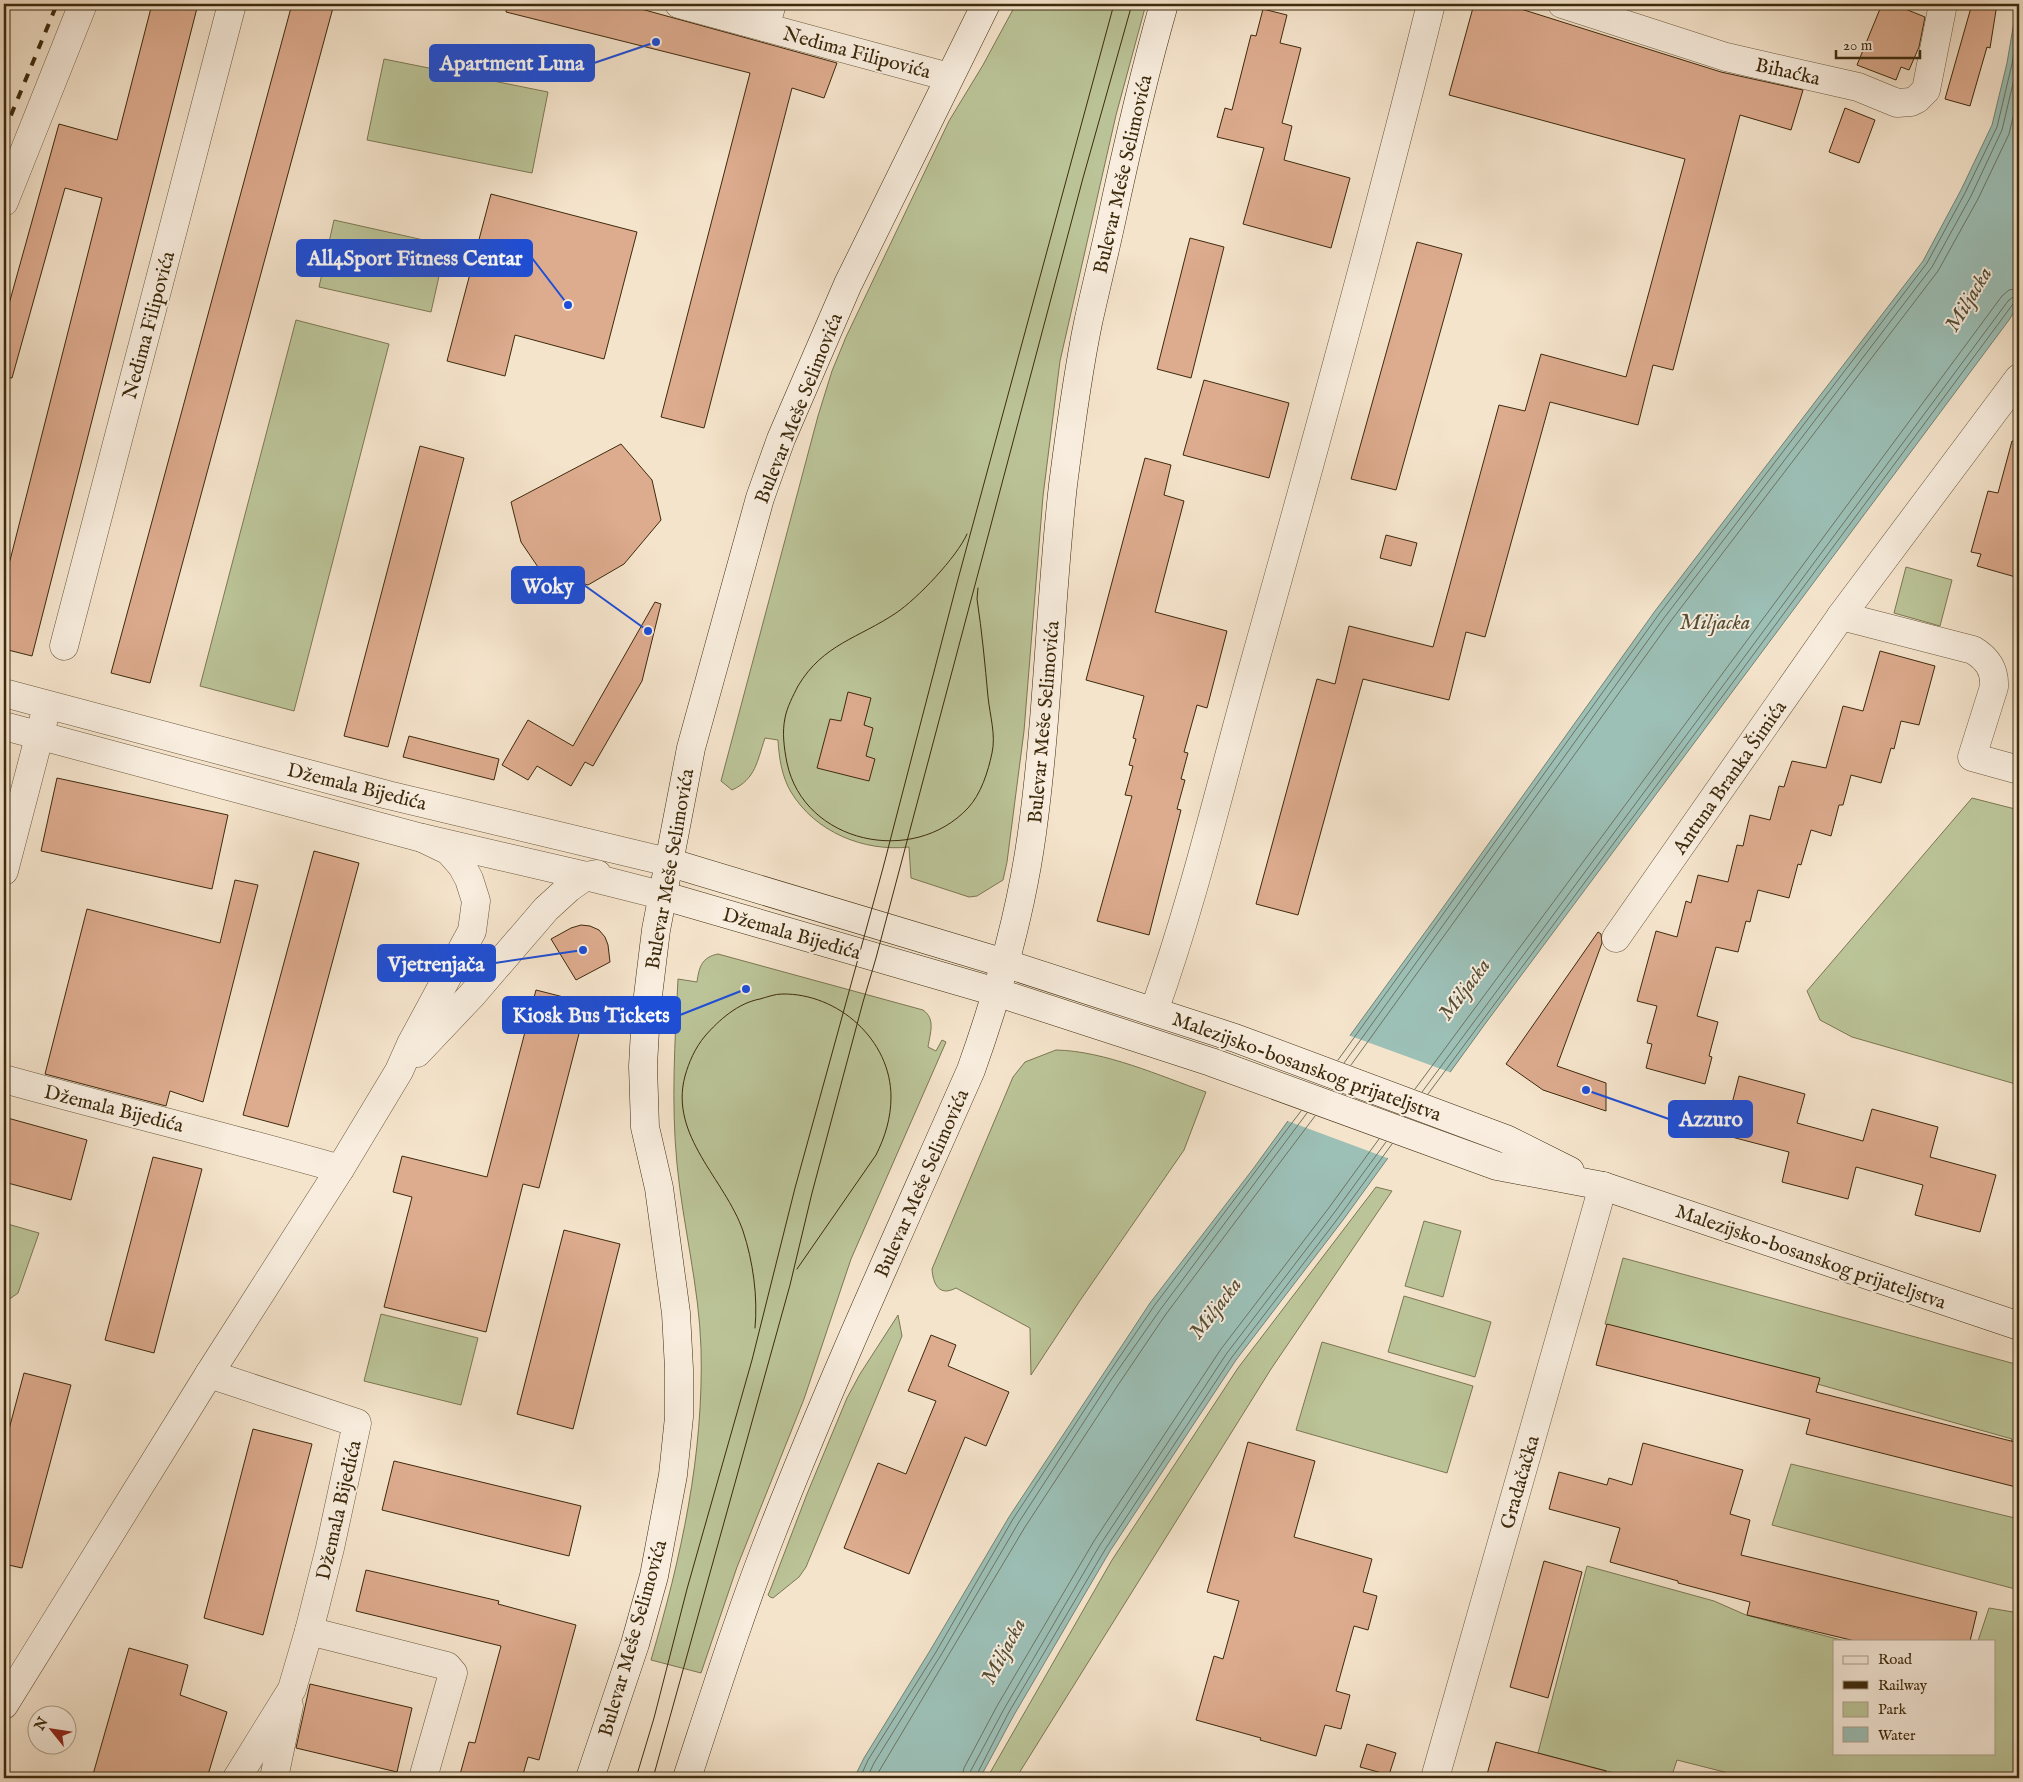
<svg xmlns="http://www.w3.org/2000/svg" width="2023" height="1782" viewBox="0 0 2023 1782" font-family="'IM FELL English',serif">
<rect width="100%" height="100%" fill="#f5e4cc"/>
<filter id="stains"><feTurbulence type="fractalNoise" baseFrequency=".004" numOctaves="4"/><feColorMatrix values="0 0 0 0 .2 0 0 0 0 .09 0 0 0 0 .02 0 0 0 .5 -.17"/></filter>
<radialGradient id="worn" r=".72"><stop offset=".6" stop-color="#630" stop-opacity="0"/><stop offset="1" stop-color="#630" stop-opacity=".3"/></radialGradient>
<g fill="#bbc498" stroke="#7c7752">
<path d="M 1016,4 L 1146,4 L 1116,115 L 1060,361 L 1043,496 L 1024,731 L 1007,862 L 1003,880 L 977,896 L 969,897 L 911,878 L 909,847 C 864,852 815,832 791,792 C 782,777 779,758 778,740 L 765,738 C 757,761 756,779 732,790 L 721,781 L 818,416 L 832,371 L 846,337 L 949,121 L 983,65 Z"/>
<path d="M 384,59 L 548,92 L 532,173 L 367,140 Z"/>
<path d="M 334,220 L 446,245 L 431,312 L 319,287 Z"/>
<path d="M 296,320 L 389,344 L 294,711 L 200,686 Z"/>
<path d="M 1906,567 L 1952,580 L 1940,626 L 1894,613 Z"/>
<path d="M 1972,798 L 2019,810 L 2019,1085 L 1852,1037 L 1820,1020 L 1807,991 Z"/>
<path d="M 718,954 L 923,1010 C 936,1019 930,1033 928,1047 L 936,1051 L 942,1040 L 946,1042 L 851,1259 L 804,1399 L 737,1567 L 701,1673 L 651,1660 C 681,1558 704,1455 701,1348 C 699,1286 683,1226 677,1164 C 671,1102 675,1041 678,979 L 697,982 C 699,967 702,957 718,954 Z"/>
<path d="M 1056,1050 C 1105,1051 1160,1076 1206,1092 L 1184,1150 L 1079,1302 L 1031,1375 L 1030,1328 L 956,1288 C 939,1297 933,1284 932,1269 L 1013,1077 L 1025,1062 Z"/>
<path d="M 1376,1187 L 1392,1191 L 1271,1369 L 1016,1778 L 987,1778 L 1112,1560 L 1238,1368 Z"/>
<path d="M 1424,1221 L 1461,1231 L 1443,1297 L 1405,1286 Z"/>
<path d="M 4,1223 L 39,1233 L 18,1293 L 4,1303 Z"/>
<path d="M 1623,1258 L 2019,1365 L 2019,1487 L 2000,1482 L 2012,1439 L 1605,1324 Z"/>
<path d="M 1404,1296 L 1491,1322 L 1475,1377 L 1388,1352 Z"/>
<path d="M 381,1314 L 478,1338 L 461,1405 L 364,1381 Z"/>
<path d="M 898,1315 L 902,1336 L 806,1567 L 799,1577 L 773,1598 L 770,1597 L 768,1595 L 771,1588 L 807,1494 L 847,1398 L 860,1374 Z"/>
<path d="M 1322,1342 L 1473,1386 L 1447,1473 L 1296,1430 Z"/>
<path d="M 1791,1464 L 2019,1519 L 2019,1590 L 1772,1525 Z"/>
<path d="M 1587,1566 L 1714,1601 L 1746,1615 L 1845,1641 L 1834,1641 L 1834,1753 L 1994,1753 L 1994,1641 L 1978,1641 L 1989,1608 L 2019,1613 L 2019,1778 L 1748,1778 L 1677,1760 L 1671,1778 L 1634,1778 L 1538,1753 Z"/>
</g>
<path fill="#9cbfb6" stroke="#768372" d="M 2017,4 L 2019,4 L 2019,304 L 2009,320 L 1485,1024 L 1343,1220 L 1236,1360 L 1110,1551 L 1014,1715 L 980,1778 L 854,1778 L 864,1758 L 931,1649 L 1009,1517 L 1150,1303 L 1253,1169 L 1434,920 L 1655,611 L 1923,261 L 1961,190 L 1992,125 L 2007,63 Z"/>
<path fill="#f5e4cc" d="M 1348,1035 L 1452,1073 L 1390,1159 L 1285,1120 Z"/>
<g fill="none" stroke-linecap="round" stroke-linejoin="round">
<g stroke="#6c7461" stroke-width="1">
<path d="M 1338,1060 L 1659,614 L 1927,263 L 1965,193 L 1997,127 L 2012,64 L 2019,22"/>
<path d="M 1344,1063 L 1664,618 L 1932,267 L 1971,196 L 2002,130 L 2019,58"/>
<path d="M 1351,1065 L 1670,622 L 1938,271 L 1978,199 L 2009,134 L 2019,92"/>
<path d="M 1415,1089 L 2002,296 L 2009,290 L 2019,288"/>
<path d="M 1422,1092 L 2008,301 L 2013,297 L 2019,296"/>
<path d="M 1428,1094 L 2013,304 L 2019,302"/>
<path d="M 860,1778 L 868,1760 L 936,1652 L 1013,1519 L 1106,1377 L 1154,1306 L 1301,1111"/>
<path d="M 867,1778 L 874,1763 L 941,1655 L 1019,1522 L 1111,1380 L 1160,1310 L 1307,1113"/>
<path d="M 875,1778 L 1025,1527 L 1118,1385 L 1166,1314 L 1315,1116"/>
<path d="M 962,1778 L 964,1768 L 997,1706 L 1094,1541 L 1221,1349 L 1328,1209 L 1379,1139"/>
<path d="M 969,1778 L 970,1772 L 1004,1709 L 1100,1545 L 1227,1353 L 1334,1213 L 1386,1142"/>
<path d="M 975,1778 L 1009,1712 L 1106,1548 L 1232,1357 L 1339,1217 L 1392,1144"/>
</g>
</g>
<g fill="#ddab8e" stroke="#3d2a0c">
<path d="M 152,4 L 198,4 L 32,656 L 4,649 L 4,584 L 102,198 L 65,188 L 12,378 L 4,377 L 4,322 L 59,124 L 117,140 Z"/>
<path d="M 292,4 L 334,4 L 150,683 L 111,673 Z"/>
<path d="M 507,4 L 623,4 L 837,63 L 824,98 L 792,88 L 704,428 L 661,417 L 750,73 L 506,12 Z"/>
<path d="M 1474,4 L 1505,4 L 1721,72 L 1803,90 L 1791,130 L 1740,115 L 1673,370 L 1653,365 L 1638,425 L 1550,402 L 1485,637 L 1466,632 L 1449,700 L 1363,679 L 1298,915 L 1256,904 L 1317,679 L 1335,684 L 1349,626 L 1433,647 L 1499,405 L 1525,411 L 1541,354 L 1626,377 L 1685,159 L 1449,95 Z"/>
<path d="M 1882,4 L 1893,4 L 1925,17 L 1919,47 L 1909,70 L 1901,67 L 1896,80 L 1857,65 Z"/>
<path d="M 1972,4 L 1997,4 L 1990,48 L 1987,47 L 1970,106 L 1945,99 Z"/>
<path d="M 1263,9 L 1287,15 L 1280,43 L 1301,48 L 1282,123 L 1292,126 L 1284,160 L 1350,178 L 1331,248 L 1243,224 L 1264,148 L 1217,137 L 1225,108 L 1232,110 L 1251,35 L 1256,36 Z"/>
<path d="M 1845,108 L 1875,120 L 1859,163 L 1829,152 Z"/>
<path d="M 491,194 L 637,232 L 604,359 L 515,335 L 505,376 L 447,361 Z"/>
<path d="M 1190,238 L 1224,247 L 1191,378 L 1157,369 Z"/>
<path d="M 1417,242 L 1462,254 L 1396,490 L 1351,479 Z"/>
<path d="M 1204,380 L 1289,403 L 1269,478 L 1183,455 Z"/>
<path d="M 2012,441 L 2019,442 L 2019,578 L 1977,566 L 1981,554 L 1971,552 L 1988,491 L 1998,493 Z"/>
<path d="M 621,444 L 652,480 L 661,520 L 624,564 L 588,585 L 540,570 L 521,542 L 511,502 Z"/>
<path d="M 420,446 L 464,458 L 388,747 L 344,736 Z"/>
<path d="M 1145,458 L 1171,465 L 1164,495 L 1184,501 L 1155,612 L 1227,631 L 1207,708 L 1197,705 L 1184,752 L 1188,753 L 1181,779 L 1185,780 L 1177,809 L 1181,810 L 1149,935 L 1097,921 L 1132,796 L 1125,795 L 1133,766 L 1129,765 L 1136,739 L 1133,738 L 1144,696 L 1086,680 Z"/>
<path d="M 1386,535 L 1417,543 L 1411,566 L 1380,558 Z"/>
<path d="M 655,602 L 661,604 L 642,681 L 593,766 L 585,762 L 571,786 L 537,766 L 528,780 L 502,765 L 528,720 L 573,746 Z"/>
<path d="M 1880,651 L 1935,666 L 1919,725 L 1901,721 L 1894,749 L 1891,748 L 1881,783 L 1851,775 L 1843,805 L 1839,805 L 1831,836 L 1811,830 L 1801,865 L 1798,864 L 1789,898 L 1758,890 L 1750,922 L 1746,921 L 1738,952 L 1716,947 L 1697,1016 L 1718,1022 L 1709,1056 L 1712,1057 L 1705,1084 L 1646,1068 L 1652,1044 L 1647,1043 L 1657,1006 L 1637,1001 L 1656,931 L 1677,937 L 1686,901 L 1691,903 L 1698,875 L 1728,882 L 1737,845 L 1743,846 L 1750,815 L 1770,820 L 1779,786 L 1784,787 L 1792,761 L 1826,768 L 1843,706 L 1863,711 Z"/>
<path d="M 848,692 L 871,698 L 864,725 L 873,728 L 866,756 L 875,759 L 869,781 L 817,768 L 830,719 L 841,721 Z"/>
<path d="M 409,736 L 499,759 L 494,780 L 403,757 Z"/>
<path d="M 57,778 L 228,815 L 212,889 L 41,851 Z"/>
<path d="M 314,851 L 359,863 L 288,1127 L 243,1115 Z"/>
<path d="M 235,880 L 258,885 L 203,1102 L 170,1091 L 166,1106 L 45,1074 L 87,909 L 220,943 Z"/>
<path d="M 581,925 L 590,926 L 599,930 L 605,937 L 608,945 L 610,962 L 576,980 L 551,939 L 571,928 Z"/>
<path d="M 1598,932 L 1601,934 L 1602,943 L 1557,1066 L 1606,1083 L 1606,1111 L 1543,1090 L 1506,1064 Z"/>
<path d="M 536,990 L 587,1003 L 539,1188 L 523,1184 L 486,1332 L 384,1307 L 412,1197 L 393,1192 L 402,1156 L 487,1177 Z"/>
<path d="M 1739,1076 L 1805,1094 L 1797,1123 L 1863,1141 L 1872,1109 L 1938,1127 L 1930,1157 L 1996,1175 L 1980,1232 L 1915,1215 L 1923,1185 L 1856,1167 L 1848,1199 L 1782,1182 L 1789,1152 L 1724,1135 Z"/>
<path d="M 4,1117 L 87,1140 L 71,1200 L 4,1182 Z"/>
<path d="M 153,1157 L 202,1169 L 154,1353 L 105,1340 Z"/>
<path d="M 564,1230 L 620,1244 L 573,1429 L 517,1414 Z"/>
<path d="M 1607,1324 L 1820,1378 L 1816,1392 L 2019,1443 L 2019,1475 L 2016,1487 L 1806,1434 L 1810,1419 L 1596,1365 Z"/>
<path d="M 931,1335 L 956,1345 L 948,1366 L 1009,1392 L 986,1446 L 965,1437 L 909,1574 L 844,1548 L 878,1463 L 906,1474 L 936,1401 L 908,1391 Z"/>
<path d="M 24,1373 L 71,1385 L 22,1568 L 4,1564 L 4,1448 Z"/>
<path d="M 253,1429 L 312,1444 L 263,1635 L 204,1618 Z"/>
<path d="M 1248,1442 L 1315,1461 L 1294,1537 L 1372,1559 L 1363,1592 L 1377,1596 L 1368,1630 L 1354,1626 L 1336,1691 L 1350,1695 L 1341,1729 L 1325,1725 L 1316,1756 L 1260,1740 L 1261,1738 L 1196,1720 L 1214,1656 L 1223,1659 L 1239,1601 L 1207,1592 Z"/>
<path d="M 1643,1443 L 1743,1470 L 1730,1514 L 1750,1520 L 1741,1555 L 1977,1612 L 1970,1641 L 1855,1641 L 1747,1615 L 1750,1602 L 1678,1583 L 1678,1581 L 1610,1562 L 1620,1528 L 1549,1509 L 1559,1472 L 1607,1485 L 1609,1478 L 1632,1485 Z"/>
<path d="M 394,1461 L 581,1506 L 569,1556 L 382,1510 Z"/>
<path d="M 1544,1561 L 1582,1572 L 1548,1698 L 1510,1687 Z"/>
<path d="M 366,1570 L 499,1601 L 498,1604 L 576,1625 L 539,1760 L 528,1757 L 522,1778 L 459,1778 L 469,1742 L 475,1743 L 501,1646 L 356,1611 Z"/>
<path d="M 129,1648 L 188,1665 L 180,1695 L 227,1712 L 207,1778 L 92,1778 Z"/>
<path d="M 310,1684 L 412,1708 L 397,1772 L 296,1748 Z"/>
<path d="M 1496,1742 L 1606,1771 L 1605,1778 L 1486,1778 Z"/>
<path d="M 1367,1744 L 1396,1753 L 1389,1775 L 1360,1767 Z"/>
</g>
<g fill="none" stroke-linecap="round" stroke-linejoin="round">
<g stroke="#6b583c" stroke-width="29">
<g id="street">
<path d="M 679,4 L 949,77"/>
<path d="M 1562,4 L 1726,57 L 1858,87 L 1897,103 L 1911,102 L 1917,99 L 1926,90 L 1943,4"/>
<path d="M 765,27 L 772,4"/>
<path d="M 4,202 L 83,4"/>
<path d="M 1841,616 L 1973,650 C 1988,659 1995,670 1994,687 L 1972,757 L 2019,770"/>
<path d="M 64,646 L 232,4"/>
<path d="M 4,693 L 388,795 L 668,862"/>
<path d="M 4,726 L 422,838 L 586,876 L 661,895"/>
<path d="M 4,871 L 44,718"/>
<path d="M 1616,938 L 1841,616 L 2019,378"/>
<path d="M 1154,1011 C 1194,899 1221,782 1253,668 C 1315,447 1376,226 1431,4"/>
<path d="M 417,1053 L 472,995 L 546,909 L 569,888 L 586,876 L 597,874"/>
<path d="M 4,1079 C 116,1110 228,1137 340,1169"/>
<path d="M 209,1374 L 357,1423 L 330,1548 L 309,1631 L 292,1689 L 237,1778"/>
<path d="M 309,1631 L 447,1666 L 453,1673 L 423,1778"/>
<path d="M 4,1705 L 209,1374 L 340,1169 L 399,1071 L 411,1044 L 472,931 L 476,901 L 469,879 L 462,866 L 449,851 L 422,838"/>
<path d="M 274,1778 L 289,1706"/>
<path d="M 1435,1778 L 1603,1186"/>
</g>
</g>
<g stroke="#3d2a0c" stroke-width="29">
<g id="secondary">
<path d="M 668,862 L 1004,963 L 1235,1038 L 1506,1139 L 1570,1171"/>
<path d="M 661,895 L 996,992 L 1211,1062 L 1497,1166 L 1603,1186 L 2019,1326"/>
<path d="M 590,1778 L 635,1644 L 654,1576 L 673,1475 L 679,1417 L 679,1369 L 676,1313 L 659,1188 L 645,1127 L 643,1066 L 646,1012 L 656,930 L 691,748 L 760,498 L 781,439 L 848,284 L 986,4"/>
<path d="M 687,1778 C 714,1696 740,1613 772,1532 C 833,1376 903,1224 971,1070 C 998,994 1021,914 1032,833 C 1048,717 1050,600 1063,485 C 1070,431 1077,376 1088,323 C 1095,291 1103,259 1110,227 C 1126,152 1143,77 1164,4"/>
</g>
</g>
<use href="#street" stroke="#f8edde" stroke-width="28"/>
<use href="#secondary" stroke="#f8edde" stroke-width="28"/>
<g stroke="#3d2a0c" stroke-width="1">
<path d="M 967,534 C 957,557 917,599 896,613 C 859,638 823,644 798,686 C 793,696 787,707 785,718 C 782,732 784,748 787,763 C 804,843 913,867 968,808 C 981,794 988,772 992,753 C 996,735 990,716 988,697 C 985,664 982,632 977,599 L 978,588"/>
<path d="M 755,1328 C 758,1297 753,1261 743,1231 C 725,1179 669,1136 685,1076 C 689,1062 695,1048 705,1036 C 719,1020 738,1003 760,999 C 767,997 775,994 782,994 C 838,993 891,1040 891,1097 C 891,1118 885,1137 876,1155 L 797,1269"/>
<path d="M 636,1778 L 654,1718 L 687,1589 L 752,1360 L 795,1188 L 883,868 L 957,583 L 1114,4"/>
<path d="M 653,1778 L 790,1285 L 812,1193 L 863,1002 L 876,958 L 1083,178 L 1132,4"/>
</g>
<path stroke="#3d2a0c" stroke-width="4" stroke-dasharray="9 9" stroke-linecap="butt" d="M 4,132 L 57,4"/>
</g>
<g text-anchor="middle" stroke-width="4" stroke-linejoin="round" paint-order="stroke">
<g font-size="20" fill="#3d2a0c" stroke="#f8edde">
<text transform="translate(857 52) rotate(15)" y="7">Nedima Filipovića</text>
<text transform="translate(1788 71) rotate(13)" y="7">Bihaćka</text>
<text transform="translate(1122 174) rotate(-77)" y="7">Bulevar Meše Selimovića</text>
<text transform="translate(148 325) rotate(-75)" y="7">Nedima Filipovića</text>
<text transform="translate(798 408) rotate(-68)" y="7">Bulevar Meše Selimovića</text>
<text transform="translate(1043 722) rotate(-85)" y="7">Bulevar Meše Selimovića</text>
<text transform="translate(1729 777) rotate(-55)" y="7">Antuna Branka Šimića</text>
<text transform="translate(357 786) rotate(14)" y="7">Džemala Bijedića</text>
<text transform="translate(669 869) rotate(-80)" y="7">Bulevar Meše Selimovića</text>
<text transform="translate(792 933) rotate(16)" y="7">Džemala Bijedića</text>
<text transform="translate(1307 1066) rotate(20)" y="7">Malezijsko-bosanskog prijateljstva</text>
<text transform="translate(114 1108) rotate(14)" y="7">Džemala Bijedića</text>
<text transform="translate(921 1183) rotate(-66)" y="7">Bulevar Meše Selimovića</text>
<text transform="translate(1811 1256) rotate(19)" y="7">Malezijsko-bosanskog prijateljstva</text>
<text transform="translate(1519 1482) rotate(-74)" y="7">Gradačačka</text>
<text transform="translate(338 1510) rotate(-77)" y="7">Džemala Bijedića</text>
<text transform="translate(632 1638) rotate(-74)" y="7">Bulevar Meše Selimovića</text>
</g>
<g font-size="21" font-style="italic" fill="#554f36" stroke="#f8edde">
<text transform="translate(1968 299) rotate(-59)" y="7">Miljacka</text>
<text x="1715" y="629">Miljacka</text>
<text transform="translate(1464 989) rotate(-53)" y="7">Miljacka</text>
<text transform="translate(1215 1308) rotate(-52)" y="7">Miljacka</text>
<text transform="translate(1003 1651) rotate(-62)" y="7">Miljacka</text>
</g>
</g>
<path fill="none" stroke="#1d4ed8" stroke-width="2" d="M656 42L594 63M568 305L532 258M648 631L584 585M583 950L495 963M746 989L680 1015M1586 1090L1669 1119"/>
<g fill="#1d4ed8" stroke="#f8edde" stroke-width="2">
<circle cx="656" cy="42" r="5"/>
<circle cx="568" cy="305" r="5"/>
<circle cx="648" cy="631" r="5"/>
<circle cx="583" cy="950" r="5"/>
<circle cx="746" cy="989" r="5"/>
<circle cx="1586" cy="1090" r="5"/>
</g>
<g fill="#1d4ed8" stroke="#1d4ed8" stroke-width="2">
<rect x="430" y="45" width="164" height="36" rx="5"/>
<rect x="297" y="240" width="235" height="36" rx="5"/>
<rect x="512" y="567" width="72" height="36" rx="5"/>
<rect x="378" y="945" width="117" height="36" rx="5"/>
<rect x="503" y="997" width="177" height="36" rx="5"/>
<rect x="1669" y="1101" width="83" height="36" rx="5"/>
</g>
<g font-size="21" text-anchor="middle" font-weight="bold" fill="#fff">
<text x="512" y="70">Apartment Luna</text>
<text x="415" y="265">All4Sport Fitness Centar</text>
<text x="548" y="593">Woky</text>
<text x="436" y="971">Vjetrenjača</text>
<text x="591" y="1022">Kiosk Bus Tickets</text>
<text x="1711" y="1126">Azzuro</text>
</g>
<rect width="2023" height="1782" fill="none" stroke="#f5e4cc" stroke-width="20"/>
<rect x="5" y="5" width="2013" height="1772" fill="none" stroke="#3d2a0c" stroke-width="2.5"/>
<rect x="10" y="10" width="2003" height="1762" fill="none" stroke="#3d2a0c"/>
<rect x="1833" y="1640" width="162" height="115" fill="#f8edde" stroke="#ad9f8a"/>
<rect x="1843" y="1656" width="25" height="8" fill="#f8edde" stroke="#ad9f8a"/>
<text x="1878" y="1664" font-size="15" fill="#3d2a0c">Road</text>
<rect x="1843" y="1681" width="25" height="8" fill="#3d2a0c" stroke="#ad9f8a"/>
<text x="1878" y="1690" font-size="15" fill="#3d2a0c">Railway</text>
<rect x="1843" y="1702" width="25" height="15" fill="#bbc498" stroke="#ad9f8a"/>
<text x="1878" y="1714" font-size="15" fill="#3d2a0c">Park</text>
<rect x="1843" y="1727" width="25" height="15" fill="#9cbfb6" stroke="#ad9f8a"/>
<text x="1878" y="1740" font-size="15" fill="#3d2a0c">Water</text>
<g transform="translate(52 1730) rotate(300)"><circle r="24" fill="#f8edde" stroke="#ad9f8a"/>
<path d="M0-4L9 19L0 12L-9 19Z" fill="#8f2418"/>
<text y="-8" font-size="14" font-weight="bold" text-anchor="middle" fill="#3d2a0c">N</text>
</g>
<path d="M1836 50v8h84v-8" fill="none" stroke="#3d2a0c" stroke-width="2.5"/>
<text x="1843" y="50" font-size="15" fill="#3d2a0c" stroke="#f8edde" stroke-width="4" paint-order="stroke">20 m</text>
<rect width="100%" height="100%" filter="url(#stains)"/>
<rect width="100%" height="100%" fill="url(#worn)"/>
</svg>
